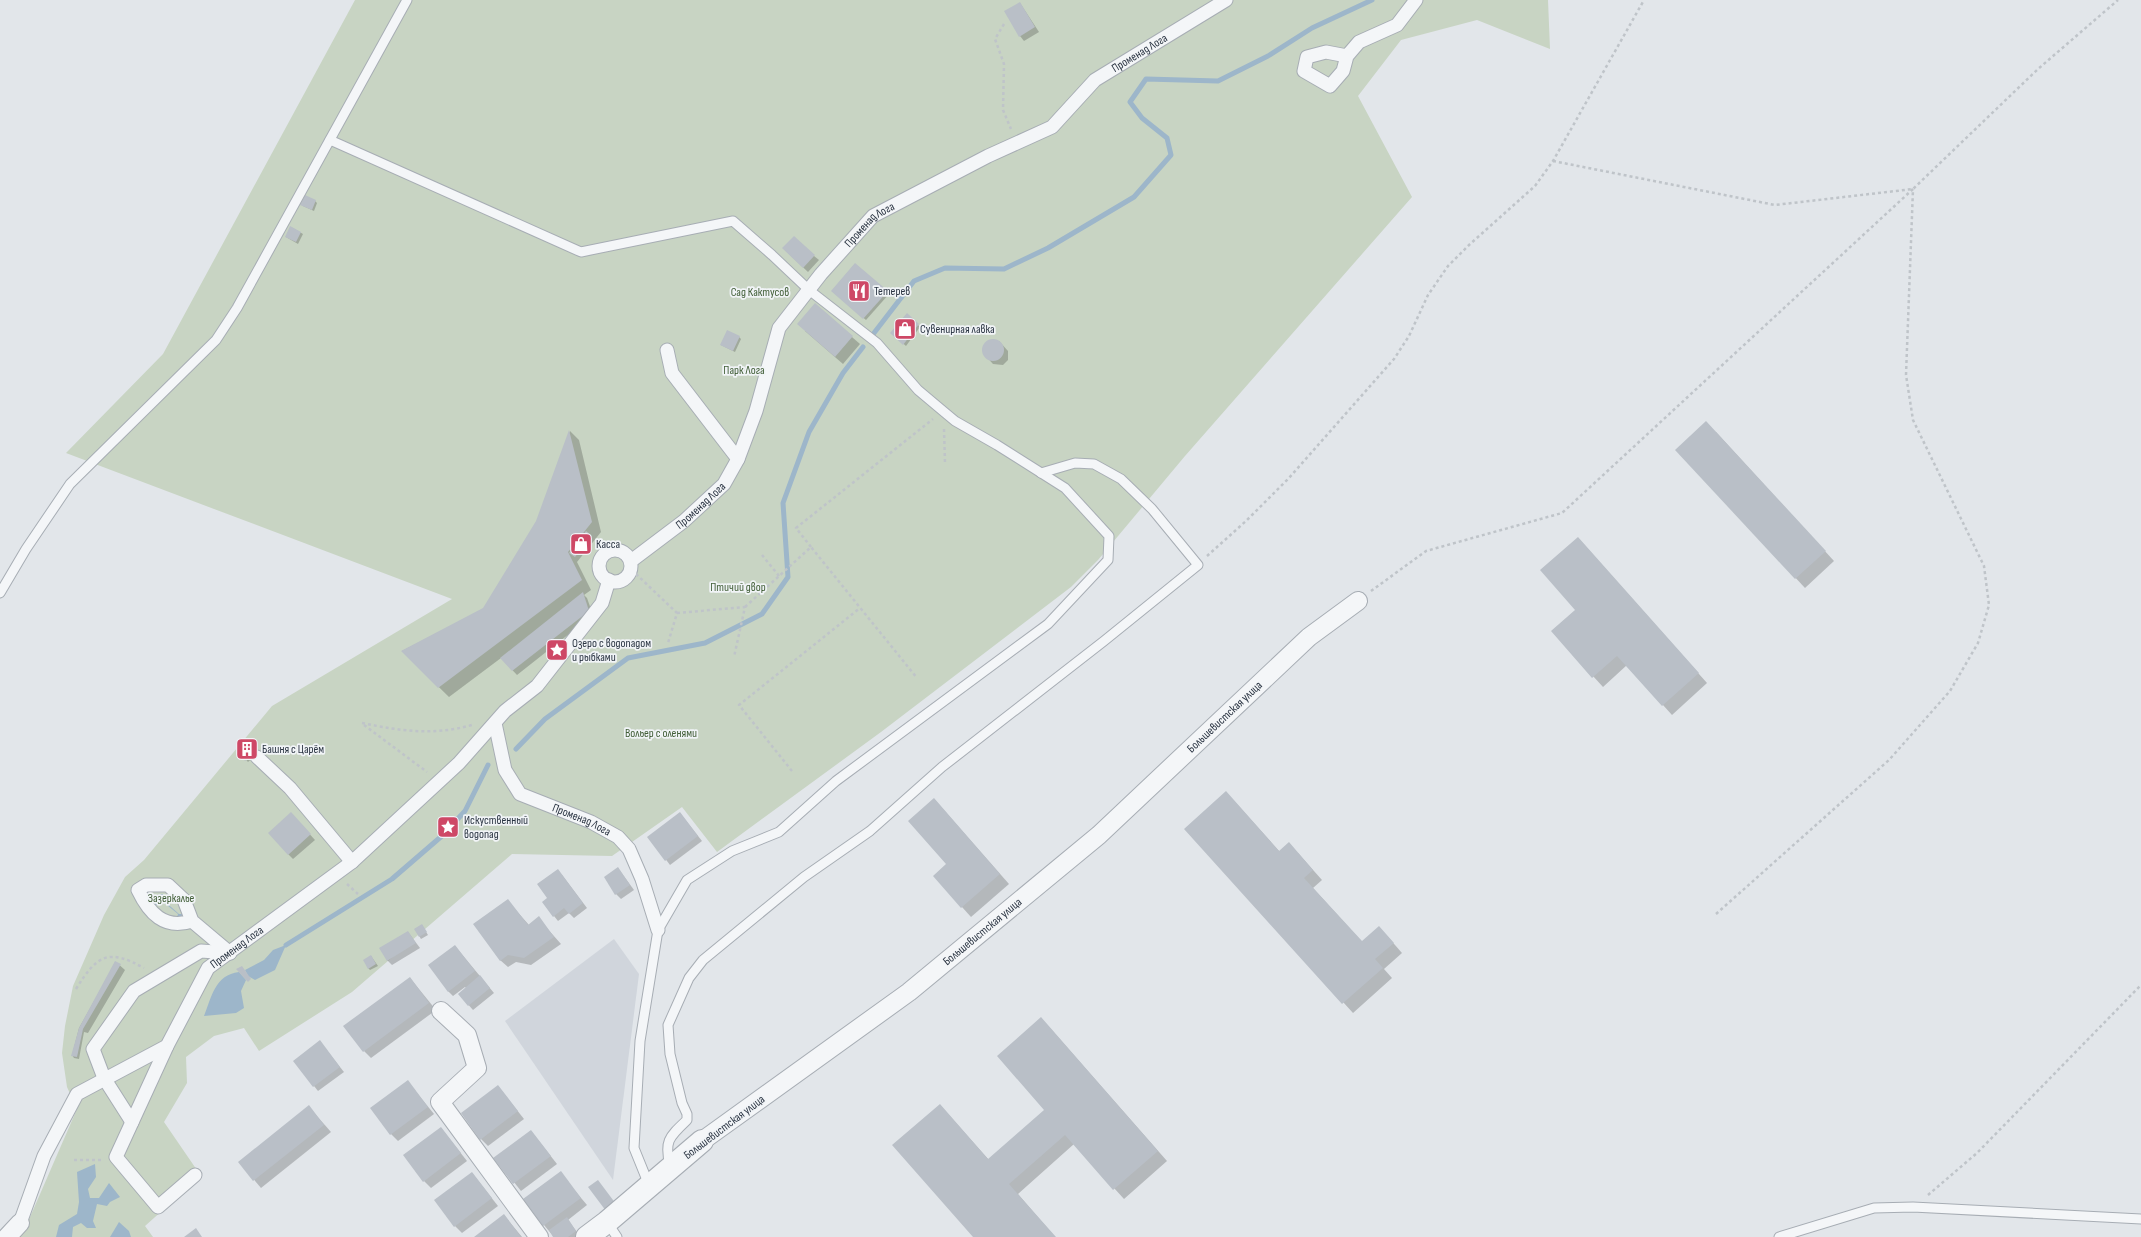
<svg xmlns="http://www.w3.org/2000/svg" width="2141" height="1237" viewBox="0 0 2141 1237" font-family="'Sofia Sans Condensed',sans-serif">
<rect width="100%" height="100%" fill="#e2e6ea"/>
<path fill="#d0d5dc" d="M 614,939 L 639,974 L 613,1180 L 505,1021 Z"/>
<path fill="#c8d4c3" d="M 355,0 L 1548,0 L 1550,49 L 1477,20 L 1401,40 L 1358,96 L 1412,197 L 1185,456 L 1098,560 L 1071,587 L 881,732 L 717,852 L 682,807 L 612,856 L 512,854 L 352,992 L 259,1051 L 244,1028 L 214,1036 L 186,1057 L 187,1083 L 164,1122 L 201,1176 L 145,1226 L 153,1237 L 15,1237 L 27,1224 L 77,1109 L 67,1087 L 62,1053 L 65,1026 L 73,986 L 104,915 L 125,877 L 144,860 L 272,706 L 452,599 L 66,453 L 163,354 Z"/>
<g fill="#9db6ca">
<path d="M 144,889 L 153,896 L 163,894 L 162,899 L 179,914 L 186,914 L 178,921 L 177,917 L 178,914 L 162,901 L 157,905 L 151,905 L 151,898 Z"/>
<path d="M 286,945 L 275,970 L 255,980 L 248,976 L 245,970 L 264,960 L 273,950 Z"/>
<path d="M 239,972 L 246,980 L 241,991 L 244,1008 L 236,1013 L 204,1016 C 212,996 215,975 239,972 Z"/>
<path d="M 95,1164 L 96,1177 L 88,1189 L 90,1198 L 99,1198 L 109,1183 L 120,1197 L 110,1202 L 107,1206 L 97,1204 L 93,1221 L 96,1228 L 87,1228 L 81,1223 L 73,1227 L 72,1237 L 56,1237 L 59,1225 L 77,1214 L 79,1202 L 77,1172 Z"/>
<path d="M 119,1222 L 129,1231 L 131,1237 L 110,1237 Z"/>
</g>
<g fill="#0003">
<path d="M 1020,3 L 1039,32 L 1024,41 L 1020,36 Z"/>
<path d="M 315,201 L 317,203 L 314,211 L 303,206 Z"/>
<path d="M 291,227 L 303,234 L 298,244 L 286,237 Z"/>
<path d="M 788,253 L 814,256 L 819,260 L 808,272 Z"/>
<path d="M 855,264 L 889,294 L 866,320 L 832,291 Z"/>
<path d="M 815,305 L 860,344 L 843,364 L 805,331 Z"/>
<path d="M 907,314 L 920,327 L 906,346 L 891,333 Z"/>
<path d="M 739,337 L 741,339 L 735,352 L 721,345 Z"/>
<path d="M 989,341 L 999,341 L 1008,351 L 1008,360 L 1003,365 L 993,364 L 983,353 L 983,347 Z"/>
<path d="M 570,431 L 579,440 L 601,532 L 577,562 L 591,590 L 584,595 L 587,598 L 593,615 L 517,675 L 501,658 L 449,697 L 402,651 L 484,609 L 537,521 Z"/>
<path d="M 1716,432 L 1834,561 L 1805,588 L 1677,450 Z"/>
<path d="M 1578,538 L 1707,683 L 1672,715 L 1627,665 L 1603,687 L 1552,631 L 1576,610 Z"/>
<path d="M 248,740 L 259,752 L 248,762 L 237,749 Z"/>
<path d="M 934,799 L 1009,884 L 971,917 L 962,907 L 947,865 Z"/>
<path d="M 1235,802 L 1280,852 L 1298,853 L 1322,880 L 1313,888 L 1362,942 L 1388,937 L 1402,953 L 1384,969 L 1392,978 L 1353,1013 L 1186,829 Z"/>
<path d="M 680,813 L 702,841 L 670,865 L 649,837 Z"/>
<path d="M 295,818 L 315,840 L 293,859 L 288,854 Z"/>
<path d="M 618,868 L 634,890 L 621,899 L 616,894 Z"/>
<path d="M 562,875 L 587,908 L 574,918 L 569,913 L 558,921 L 554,916 L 549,898 Z"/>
<path d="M 507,900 L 529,925 L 538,918 L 561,944 L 531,965 L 516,962 L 508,967 L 500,960 Z"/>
<path d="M 422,925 L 428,935 L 421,939 L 415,929 Z"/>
<path d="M 408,932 L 420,948 L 392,965 L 387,960 Z"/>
<path d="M 455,946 L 494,993 L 473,1010 L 459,994 L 466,988 L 465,987 L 453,996 L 448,991 Z"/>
<path d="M 371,956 L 378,966 L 370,970 L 368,968 Z"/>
<path d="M 116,962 L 125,970 L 88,1033 L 84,1032 L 79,1059 L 74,1058 L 72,1055 L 79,1028 Z"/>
<path d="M 410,978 L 436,1010 L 371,1058 L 364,1051 Z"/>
<path d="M 1050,1028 L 1167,1161 L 1124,1199 L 1074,1144 L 1018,1194 L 1055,1237 L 974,1237 L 940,1105 L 989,1160 L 1046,1110 Z"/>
<path d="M 320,1042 L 344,1072 L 318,1091 L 294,1061 Z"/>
<path d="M 408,1082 L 434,1114 L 398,1141 L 391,1134 Z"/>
<path d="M 498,1086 L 524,1119 L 488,1146 L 481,1139 Z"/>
<path d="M 309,1107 L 331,1132 L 261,1188 L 239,1162 Z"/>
<path d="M 441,1128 L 467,1161 L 431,1188 L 424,1181 Z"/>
<path d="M 531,1131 L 557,1164 L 521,1191 L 495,1158 Z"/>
<path d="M 472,1173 L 498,1206 L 462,1233 L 455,1226 Z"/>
<path d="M 560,1173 L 587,1205 L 568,1220 L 580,1236 L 579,1237 L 554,1237 L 544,1225 Z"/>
<path d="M 504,1215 L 522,1237 L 475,1237 Z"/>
</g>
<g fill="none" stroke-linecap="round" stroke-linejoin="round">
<g stroke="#9db6ca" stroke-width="5">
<path d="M 874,333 L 914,281 L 945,268 L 1004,269 L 1048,248 L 1134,197 L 1171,155 L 1167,138 L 1142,118 L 1130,102 L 1146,79 L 1218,81 L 1268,56 L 1312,28 L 1372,0"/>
<path d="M 516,749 L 545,719 L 628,658 L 705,643 L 762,614 L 788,577 L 783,503 L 809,432 L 843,373 L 863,347"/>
<path d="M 286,945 L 392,879 L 443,835 L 465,811 L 488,765"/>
</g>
</g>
<g fill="#b9bfc7">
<path d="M 1020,2 L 1035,27 L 1019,37 L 1004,11 Z"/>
<path d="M 305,195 L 316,200 L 312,210 L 300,205 Z"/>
<path d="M 290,226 L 301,232 L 296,242 L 285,237 Z"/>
<path d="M 794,236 L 815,255 L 803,268 L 782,248 Z"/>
<path d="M 855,263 L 888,291 L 863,319 L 831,291 Z"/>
<path d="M 815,303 L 853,336 L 835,357 L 797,324 Z"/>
<path d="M 907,313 L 919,324 L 903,345 L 890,333 Z"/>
<path d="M 727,330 L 740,336 L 733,351 L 720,345 Z"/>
<circle cx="993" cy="350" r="11"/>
<path d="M 1706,421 L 1826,551 L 1795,579 L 1675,450 Z"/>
<path d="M 569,430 L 592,522 L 568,552 L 582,580 L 438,688 L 401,651 L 483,608 L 536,521 Z"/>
<path d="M 586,531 L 592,536 L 575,557 L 569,553 Z"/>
<path d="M 1578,537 L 1699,673 L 1662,706 L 1617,656 L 1592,678 L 1551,631 L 1575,610 L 1540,570 Z"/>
<path d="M 583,592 L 589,611 L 512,671 L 500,658 Z"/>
<path d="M 248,739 L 258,750 L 245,761 L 236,749 Z"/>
<path d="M 1226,791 L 1279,851 L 1289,842 L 1313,870 L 1304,878 L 1362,941 L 1379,926 L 1394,943 L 1375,959 L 1383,968 L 1342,1004 L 1184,829 Z"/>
<path d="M 934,798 L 1000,874 L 961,908 L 933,876 L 946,864 L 908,821 Z"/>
<path d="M 291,812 L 311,834 L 288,855 L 268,833 Z"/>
<path d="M 680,812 L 698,836 L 665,861 L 647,837 Z"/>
<path d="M 618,867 L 630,885 L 615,895 L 604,877 Z"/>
<path d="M 558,869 L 583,903 L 569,914 L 564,908 L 553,917 L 542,902 L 547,898 L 537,884 Z"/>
<path d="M 508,899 L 528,925 L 539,916 L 554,937 L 524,958 L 508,955 L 500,961 L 473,924 Z"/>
<path d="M 422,924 L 427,932 L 419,937 L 414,929 Z"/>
<path d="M 408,931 L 416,943 L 387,961 L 379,948 Z"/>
<path d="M 455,945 L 475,971 L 448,992 L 428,965 Z"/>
<path d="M 371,955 L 376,964 L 368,969 L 363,960 Z"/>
<path d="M 115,961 L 121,964 L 83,1029 L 77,1057 L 71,1056 L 79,1028 Z"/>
<path d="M 242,966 L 251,979 L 248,982 L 236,969 Z"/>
<path d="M 480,975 L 490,988 L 468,1006 L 458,994 Z"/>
<path d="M 410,977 L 429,1003 L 363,1052 L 343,1026 Z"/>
<path d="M 1041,1017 L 1158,1151 L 1113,1190 L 1065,1135 L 1009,1184 L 1056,1237 L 973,1237 L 892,1145 L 940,1104 L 988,1159 L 1044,1110 L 997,1056 Z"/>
<path d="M 320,1040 L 340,1067 L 313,1087 L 293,1061 Z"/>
<path d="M 408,1080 L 428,1107 L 390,1135 L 370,1108 Z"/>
<path d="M 498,1085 L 518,1111 L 480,1140 L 461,1113 Z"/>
<path d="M 309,1105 L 324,1125 L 253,1181 L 238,1162 Z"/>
<path d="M 441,1127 L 461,1153 L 423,1182 L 403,1155 Z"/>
<path d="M 531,1130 L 551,1156 L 513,1184 L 493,1158 Z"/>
<path d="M 561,1171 L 581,1198 L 543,1226 L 523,1199 Z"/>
<path d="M 472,1172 L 492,1198 L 454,1227 L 434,1200 Z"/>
<path d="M 598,1180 L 616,1204 L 606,1211 L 588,1187 Z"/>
<path d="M 504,1214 L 521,1237 L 474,1237 Z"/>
<path d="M 567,1217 L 576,1231 L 568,1237 L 553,1237 L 549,1230 Z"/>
<path d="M 196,1228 L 202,1237 L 184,1237 Z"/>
</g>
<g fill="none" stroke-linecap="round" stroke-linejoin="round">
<g stroke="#a7adb4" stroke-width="11">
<g id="service">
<path d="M 330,140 L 581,252 L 733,221 L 772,255 L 809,290 L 877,343 L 918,390 L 943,411 L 955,421 L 997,445 L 1065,488 L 1109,536 L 1108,560 L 1048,624 L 836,781 L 779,832 L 732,851 L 687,880 L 658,930 L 640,1041 L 634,1148 L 649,1185"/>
<path d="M 0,593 L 26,549 L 70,484 L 216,340 L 237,308 L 407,0"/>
<path d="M 670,1166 C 664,1141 669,1137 687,1120 L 687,1114 L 682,1103 L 670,1054 L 668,1025 L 689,978 L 703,960 L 804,877 L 870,831 L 942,767 L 1104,641 L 1198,565 L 1152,509 L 1121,479 L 1094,464 L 1075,463 L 1041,473"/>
<path d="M 607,1222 L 617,1237"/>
<path d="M 1779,1237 L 1874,1208 L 1913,1207 L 2141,1219"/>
</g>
</g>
<g stroke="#a7adb4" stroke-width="15">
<g id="pedestrian">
<path d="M 1347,56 L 1326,52 L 1307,57 L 1304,71 L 1330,86 L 1343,71 L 1347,56 L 1359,42 L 1397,25 L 1416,0"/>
<path d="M 667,350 L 672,373 L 738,459"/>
<circle cx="615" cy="566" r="16"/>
<path id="s1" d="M 631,561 L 684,521 L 724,484 L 738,459 L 756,411 L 779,328 L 821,274 L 873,216 L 988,156 L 1052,127 L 1095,80 L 1226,0"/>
<path id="s2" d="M 495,723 L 505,770 L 520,794 L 591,822 L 618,837 L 629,849 L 642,879 L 658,930"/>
<path d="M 257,757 L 290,788 L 352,862"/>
<path d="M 192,921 L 184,900 L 168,885 L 146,885 L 138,890 C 149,913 164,930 192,921 L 230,953"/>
<path d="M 167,1046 L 116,1157 L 158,1207 L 195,1175"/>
<path d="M 132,1122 L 104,1078 L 93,1049 L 134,991 L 201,951 L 230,953"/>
<path id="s3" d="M 20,1223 L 44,1156 L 77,1094 L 167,1046 L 208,968 L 352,862 L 459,763 L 505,711 L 537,686 L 602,603 L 609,580"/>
</g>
</g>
<g stroke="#a7adb4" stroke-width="20">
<g id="minor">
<path d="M 441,1011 L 467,1035 L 477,1068 L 440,1102 L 539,1237"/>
<path id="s4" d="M 702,1141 L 909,992 L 1099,835 L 1309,637 L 1358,601"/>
<path d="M 7,1237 L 20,1223"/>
</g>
</g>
<g stroke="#a7adb4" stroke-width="24">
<path id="tertiary" d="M 587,1237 L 607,1222 L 702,1141"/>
</g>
<g stroke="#bfc4c9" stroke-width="2.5" stroke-dasharray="3 3" stroke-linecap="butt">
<path d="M 1004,24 L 995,39 L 1004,64 L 1003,110 L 1011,129"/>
<path d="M 1553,161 L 1775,205 L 1913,189 L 2038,69 L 2118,0"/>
<path d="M 944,429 L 945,463"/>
<path d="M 811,547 L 796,528 L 933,419"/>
<path d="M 762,555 L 779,576"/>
<path d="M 1207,556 L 1246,521 L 1289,478 L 1394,359 L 1409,336 L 1428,295 L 1448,266 L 1469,245 L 1535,186 L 1553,161 L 1644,0"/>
<path d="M 636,574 L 677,613 L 668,643"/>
<path d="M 1371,591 L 1426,551 L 1562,513 L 1913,189"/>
<path d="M 745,607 L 811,547 L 917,678"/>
<path d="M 677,613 L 745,607 L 734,657"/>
<path d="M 362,723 C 402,731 432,736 472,725"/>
<path d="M 364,725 L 427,772"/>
<path d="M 792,771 L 739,705 L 860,608"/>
<path d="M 347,884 L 358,894"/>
<path d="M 1716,914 L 1889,760 L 1950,691 L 1978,643 L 1989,605 L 1984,566 L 1913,420 L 1906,375 L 1913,189"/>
<path d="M 76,989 C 97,955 108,948 144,968"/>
<path d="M 74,1160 L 102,1160"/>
<path d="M 1928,1195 L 1977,1153 L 2141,985"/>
</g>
<use href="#service" stroke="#f4f6f8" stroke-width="9"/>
<use href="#pedestrian" stroke="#f4f6f8" stroke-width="13"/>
<use href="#minor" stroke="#f4f6f8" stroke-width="18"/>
<use href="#tertiary" stroke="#f4f6f8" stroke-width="22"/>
</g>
<defs>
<g id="restaurant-square" transform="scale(1.15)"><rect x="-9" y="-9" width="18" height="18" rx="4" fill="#ce4866" stroke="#f1f4f7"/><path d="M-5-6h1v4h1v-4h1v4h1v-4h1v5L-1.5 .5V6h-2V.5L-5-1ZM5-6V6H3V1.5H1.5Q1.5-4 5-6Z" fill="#fff"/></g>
<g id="shop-square" transform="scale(1.15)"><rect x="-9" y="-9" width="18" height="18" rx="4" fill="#ce4866" stroke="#f1f4f7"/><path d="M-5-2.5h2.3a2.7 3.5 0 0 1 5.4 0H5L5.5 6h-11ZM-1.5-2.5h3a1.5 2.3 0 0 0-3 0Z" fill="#fff"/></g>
<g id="sight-square" transform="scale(1.15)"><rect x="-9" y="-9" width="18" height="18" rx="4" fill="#ce4866" stroke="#f1f4f7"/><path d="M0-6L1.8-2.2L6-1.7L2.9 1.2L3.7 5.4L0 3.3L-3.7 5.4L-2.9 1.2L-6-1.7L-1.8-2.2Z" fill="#fff"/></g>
<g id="building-square" transform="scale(1.15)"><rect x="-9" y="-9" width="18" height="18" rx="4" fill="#ce4866" stroke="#f1f4f7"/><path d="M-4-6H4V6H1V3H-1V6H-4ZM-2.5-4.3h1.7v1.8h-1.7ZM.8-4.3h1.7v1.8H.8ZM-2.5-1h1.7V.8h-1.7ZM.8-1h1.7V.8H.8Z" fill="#fff"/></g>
</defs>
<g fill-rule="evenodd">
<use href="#restaurant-square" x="859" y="291"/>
<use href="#shop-square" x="905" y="329"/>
<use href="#shop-square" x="581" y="544"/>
<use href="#sight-square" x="557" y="650"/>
<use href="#building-square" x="247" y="749"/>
<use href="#sight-square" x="448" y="827"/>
</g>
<g text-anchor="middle" stroke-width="3.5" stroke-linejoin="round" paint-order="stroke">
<g font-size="12" fill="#2a3442" stroke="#f1f4f7">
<text dy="4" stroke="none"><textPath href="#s1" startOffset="749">Променад Лога</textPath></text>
<text dy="4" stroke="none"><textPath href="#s1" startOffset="425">Променад Лога</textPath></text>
<text dy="4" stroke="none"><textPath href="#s1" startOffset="89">Променад Лога</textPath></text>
<text dy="4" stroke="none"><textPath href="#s4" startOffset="674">Большевистская улица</textPath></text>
<text dy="4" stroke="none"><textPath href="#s2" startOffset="143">Променад Лога</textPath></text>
<text dy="4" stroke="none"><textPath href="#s4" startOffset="350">Большевистская улица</textPath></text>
<text dy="4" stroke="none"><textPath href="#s3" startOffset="367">Променад Лога</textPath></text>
<text transform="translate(724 1127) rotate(-37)" y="4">Большевистская улица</text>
</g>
<g font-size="12" fill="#2a3442" stroke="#f1f4f7" text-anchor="start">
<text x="874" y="295">Тетерев</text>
<text x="920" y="333">Сувенирная лавка</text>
<text x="596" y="548">Касса</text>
<text x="572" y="647">Озеро с водопадом<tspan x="572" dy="14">и рыбками</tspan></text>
<text x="262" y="753">Башня с Царём</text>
<text x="464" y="824">Искуственный<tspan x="464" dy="14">водопад</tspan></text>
</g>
<g font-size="12" fill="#415e37" stroke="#f1f4f7">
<text x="760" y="296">Сад Кактусов</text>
<text x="744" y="374">Парк Лога</text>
<text x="738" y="591">Птичий двор</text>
<text x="661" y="737">Вольер с оленями</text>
<text x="171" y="902">Зазеркалье</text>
</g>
</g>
</svg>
